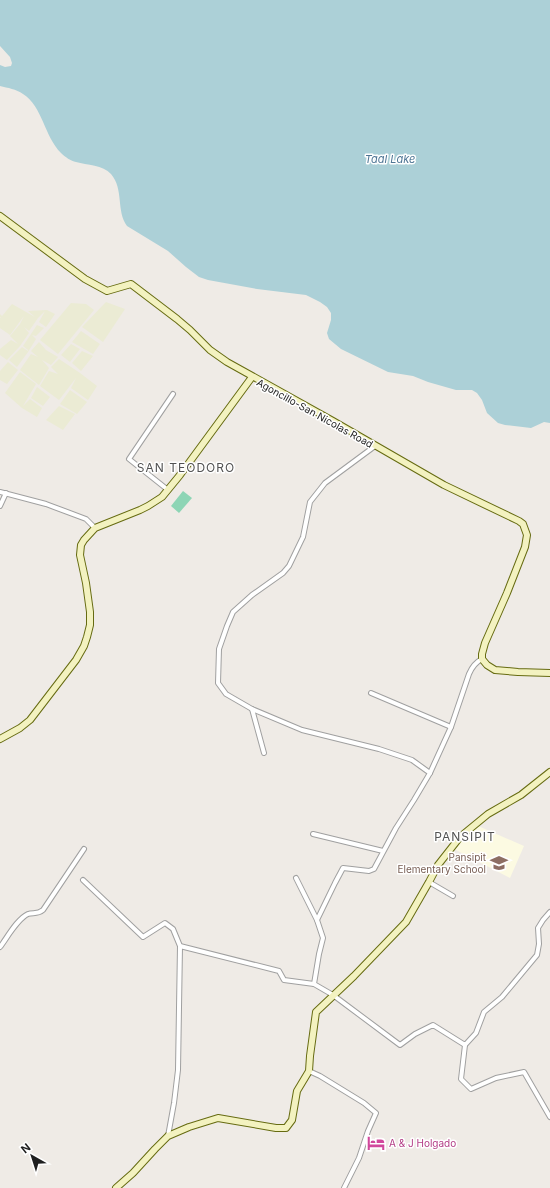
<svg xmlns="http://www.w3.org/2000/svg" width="550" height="1188" viewBox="0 0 550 1188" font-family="Inter,sans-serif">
<rect width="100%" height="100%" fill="#efebe6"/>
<path fill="#fcfae2" d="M 476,825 L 524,846 L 510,878 L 452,848 Z"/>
<g fill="#ebebd4">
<path d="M 106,302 L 125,309 L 103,342 L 82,327 Z"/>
<path d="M 71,303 L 86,304 L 94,310 L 58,354 L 40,340 Z"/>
<path d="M 12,304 L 35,317 L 28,311 L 47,310 L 55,314 L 46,327 L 39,322 L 45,311 L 38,318 L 29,331 L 24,327 L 29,333 L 20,346 L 7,360 L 0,355 L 0,349 L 11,340 L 18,344 L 10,336 L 20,324 L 24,316 L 10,335 L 0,328 L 0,318 L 1,317 L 0,317 L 0,314 L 2,316 Z"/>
<path d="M 37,325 L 44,328 L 36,336 L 32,335 L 36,339 L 28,352 L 17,367 L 9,360 L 22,347 L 28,351 L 28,350 L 23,346 Z"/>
<path d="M 81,331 L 100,344 L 93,354 L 72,342 Z"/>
<path d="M 39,342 L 46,350 L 58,357 L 51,365 L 42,360 L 49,368 L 39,385 L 20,370 L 31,354 L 38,357 L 31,351 Z"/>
<path d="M 71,344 L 80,349 L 70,362 L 61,355 Z"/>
<path d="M 82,351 L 93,356 L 81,371 L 72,363 Z"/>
<path d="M 59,359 L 80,373 L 97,386 L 88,400 L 71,388 L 76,378 L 59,400 L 40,386 L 49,371 L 58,374 L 51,367 Z"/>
<path d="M 8,362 L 18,370 L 7,384 L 0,380 L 0,371 Z"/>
<path d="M 20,372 L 36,384 L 23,406 L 30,399 L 42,408 L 37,417 L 22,408 L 5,393 Z"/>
<path d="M 37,387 L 50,397 L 43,406 L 31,398 Z"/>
<path d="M 70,390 L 87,402 L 77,414 L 60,404 Z"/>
<path d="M 59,406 L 75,414 L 63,430 L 46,420 Z"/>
</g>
<path fill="#8dd5b5" d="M 183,491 L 192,498 L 179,513 L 171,506 Z"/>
<path fill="#acd0d7" d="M 0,0 L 550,0 L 550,423 L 544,422 L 531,428 L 505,425 L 498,423 L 487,413 L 482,400 L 477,393 L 472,390 L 456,390 L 428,382 L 413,376 L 388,372 L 341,349 L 329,339 L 327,333 L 331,320 L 331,313 L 327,307 L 320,302 L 306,295 L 257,289 L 208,280 L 199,277 L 186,267 L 168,251 L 127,226 C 116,211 124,189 111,174 C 103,165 87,165 76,162 C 71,161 65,157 61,153 C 44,136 43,107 23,94 C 16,89 8,88 0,86 L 0,65 L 5,67 L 11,66 L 12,63 L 10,57 L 0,46 Z"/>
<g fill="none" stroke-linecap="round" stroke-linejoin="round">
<g stroke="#a0a0a0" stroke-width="6">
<g id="street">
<path d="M 375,446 L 325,483 L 310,502 L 303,537 L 289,566 L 283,573 L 252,595 L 233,612 L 227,626 L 219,649 L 218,683 L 226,694 L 252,709 L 302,730 L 379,749 L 412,760 L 430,773"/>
<path d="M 168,490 L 129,459 L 173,394"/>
<path d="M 0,492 L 46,504 L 86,519 L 95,528"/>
<path d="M 0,506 L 6,493"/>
<path d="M 482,659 C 476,662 472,667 469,674 L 451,727 L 430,773 L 414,800 L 396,828 L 374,869 L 369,871 L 343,868 L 335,883 L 317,920 L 323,938 L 319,954 L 314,984 L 333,995 L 400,1045 L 415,1034 L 433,1025 L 465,1045 L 476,1033 L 484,1012 L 502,997 L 537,955 L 539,944 L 538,928 L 543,920 L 550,912"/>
<path d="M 371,693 L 451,727"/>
<path d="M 252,709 L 264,753"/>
<path d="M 313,834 L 383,851"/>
<path d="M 296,878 L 317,920"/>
<path d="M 83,880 L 143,937 L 165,923 L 173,929 L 180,946 L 279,971 L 284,980 L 314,984"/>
<path d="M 429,882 L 453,896"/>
<path d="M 0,947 C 7,938 17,919 28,914 C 33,912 37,915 43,910 L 84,849"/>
<path d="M 465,1045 L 461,1079 L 471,1089 L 496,1078 L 524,1072 L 550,1117"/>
<path d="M 309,1071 L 320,1076 L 364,1103 L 376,1113 L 368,1131 L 359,1158 L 344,1188"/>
<path d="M 168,1136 L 174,1103 L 178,1070 L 180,946"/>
</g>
</g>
<g stroke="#666b11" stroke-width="8">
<g id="secondary">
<path d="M 0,216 L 85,279 L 107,291 L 131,284 L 177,319 L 190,330 L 210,350 L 227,362 L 333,421 L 444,485 L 519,521 L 523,524 L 527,535 L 525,547 L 507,593 L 485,643 L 482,654 L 482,659 L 487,665 L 495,670 L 518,672 L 550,673"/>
<path d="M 0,739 L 20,728 L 30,720 L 76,660 L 84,646 L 87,637 L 90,625 L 90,612 L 86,583 L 80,555 L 81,545 L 84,540 L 95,528 L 140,510 L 148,506 L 162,497 L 180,475 L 252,377"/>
<path d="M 116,1188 L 133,1173 L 155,1149 L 168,1136 L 189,1127 L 218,1118 L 276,1128 L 286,1128 L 292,1120 L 297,1091 L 309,1071 L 310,1056 L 316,1012 L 354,976 L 406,922 L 429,882 L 438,865 L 460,837 L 488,814 L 521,795 L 550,772"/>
</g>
</g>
<use href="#street" stroke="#fff" stroke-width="4"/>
<use href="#secondary" stroke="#f3f2c0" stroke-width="6"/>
</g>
<defs>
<g id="school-bare" transform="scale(1.38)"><path d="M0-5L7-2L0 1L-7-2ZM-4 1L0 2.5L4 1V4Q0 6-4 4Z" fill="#8d6e63" stroke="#fff" stroke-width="2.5" paint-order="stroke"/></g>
<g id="hotel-bare" transform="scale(1.38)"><path d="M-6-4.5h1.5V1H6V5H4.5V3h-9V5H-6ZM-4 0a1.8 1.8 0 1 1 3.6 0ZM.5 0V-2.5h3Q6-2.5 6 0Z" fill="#d1479c" stroke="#fff" stroke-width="2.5" paint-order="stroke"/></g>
</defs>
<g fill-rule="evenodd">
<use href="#school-bare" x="499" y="863"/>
<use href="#hotel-bare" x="376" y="1143"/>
</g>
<g text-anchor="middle" stroke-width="3" stroke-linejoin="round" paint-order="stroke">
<g font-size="10" fill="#1f1f1f" stroke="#fff">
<text transform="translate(315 413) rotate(29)" y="4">Agoncillo-San Nicolas Road</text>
</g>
<g font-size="10" fill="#785e54" stroke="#fff" text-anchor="end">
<text x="486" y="861">Pansipit<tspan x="486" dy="12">Elementary School</tspan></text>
</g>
<g font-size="10" fill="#b23c85" stroke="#fff" text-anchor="start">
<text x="389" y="1147">A &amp; J Holgado</text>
</g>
<g font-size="11" font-style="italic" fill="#4f7695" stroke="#fff">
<text x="390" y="163">Taal Lake</text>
</g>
<g font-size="12" letter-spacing="1" fill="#525252" stroke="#fff">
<text x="186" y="472">SAN TEODORO</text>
<text x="465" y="841">PANSIPIT</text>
</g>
</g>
<g transform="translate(32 1156) rotate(321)" stroke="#ffffff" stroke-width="3" paint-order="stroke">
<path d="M0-3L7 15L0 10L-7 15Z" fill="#1f1f1f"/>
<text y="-6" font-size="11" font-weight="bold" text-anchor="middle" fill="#1f1f1f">N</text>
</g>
</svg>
